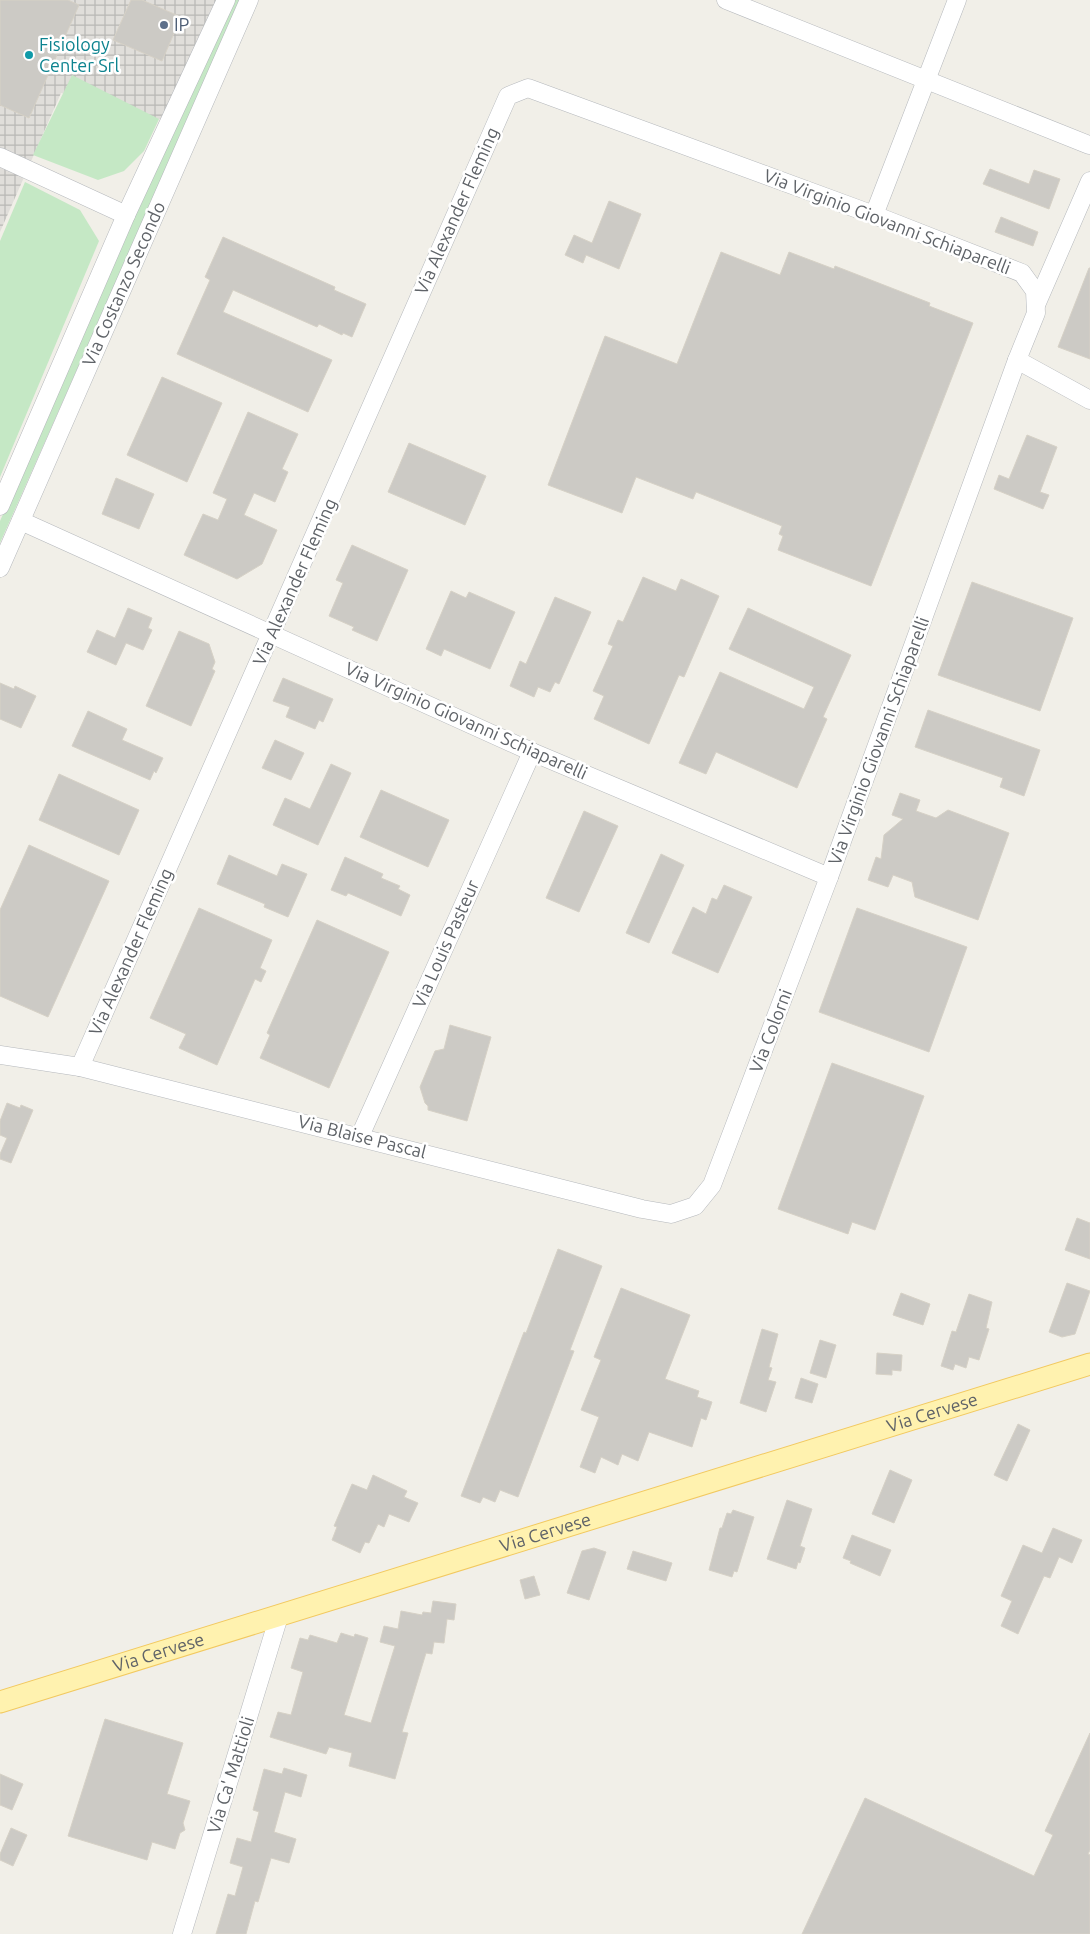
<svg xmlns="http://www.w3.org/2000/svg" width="1090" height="1934" viewBox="0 0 1090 1934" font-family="Ubuntu,sans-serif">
<defs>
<pattern id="industrial-grid" width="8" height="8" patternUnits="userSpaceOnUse" patternTransform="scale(1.25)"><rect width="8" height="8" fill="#e0deda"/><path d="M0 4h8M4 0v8" fill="none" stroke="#b9b8b5"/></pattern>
</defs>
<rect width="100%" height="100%" fill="#f1efe8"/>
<path fill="url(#industrial-grid)" d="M 0,0 L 251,0 L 192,128 L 61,93 L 0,232 Z"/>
<g fill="#c5e8c5">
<path d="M 231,0 L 241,0 L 0,543 L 0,521 Z"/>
<path d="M 72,75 L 159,119 L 144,151 L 124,171 L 98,180 L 33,155 Z"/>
<path d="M 25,182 L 80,210 L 99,241 L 0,477 L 0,241 Z"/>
</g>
<g fill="#cccac5" stroke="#d6d1c6">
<path d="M 0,0 L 68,0 L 79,5 L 29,118 L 0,105 Z"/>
<path d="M 131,0 L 142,0 L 181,17 L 162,61 L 113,40 Z"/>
<path d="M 990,169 L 1029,184 L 1034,170 L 1060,179 L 1049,209 L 983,184 Z"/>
<path d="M 609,201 L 641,214 L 619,269 L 586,255 L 583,263 L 565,255 L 574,235 L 592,243 Z"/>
<path d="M 1001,217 L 1038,232 L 1033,246 L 995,232 Z"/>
<path d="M 223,237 L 335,287 L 334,290 L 366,304 L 352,337 L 343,333 L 342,335 L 319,324 L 317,327 L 233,290 L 223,312 L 332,360 L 308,412 L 177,354 L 210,280 L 205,277 Z"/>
<path d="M 721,252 L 780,275 L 789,252 L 834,269 L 835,266 L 930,303 L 929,306 L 973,323 L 871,586 L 778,550 L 783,536 L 779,534 L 782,526 L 696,492 L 693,499 L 636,477 L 622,513 L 548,485 L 605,336 L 677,364 Z"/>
<path d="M 1089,268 L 1090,268 L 1090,359 L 1058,347 Z"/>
<path d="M 162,377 L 222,403 L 187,482 L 127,455 Z"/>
<path d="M 248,412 L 298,434 L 282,469 L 288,472 L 275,502 L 254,493 L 244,515 L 277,530 L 262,564 L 237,579 L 184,555 L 203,514 L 218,520 L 227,499 L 213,493 Z"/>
<path d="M 1027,435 L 1057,447 L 1040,492 L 1049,495 L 1043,509 L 994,489 L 999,475 L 1009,479 Z"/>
<path d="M 409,443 L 486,476 L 465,525 L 388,492 Z"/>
<path d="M 116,478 L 154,494 L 139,529 L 102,514 Z"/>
<path d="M 352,545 L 408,570 L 377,641 L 352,630 L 354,627 L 329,616 L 343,583 L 336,580 Z"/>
<path d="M 643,577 L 676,591 L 681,579 L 719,596 L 684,677 L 679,675 L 649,744 L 594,719 L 604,696 L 593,691 L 613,646 L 608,644 L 618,620 L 623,622 Z"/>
<path d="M 972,582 L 1073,618 L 1040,711 L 938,675 Z"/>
<path d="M 451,591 L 466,598 L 469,592 L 515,612 L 490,669 L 444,649 L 441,656 L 426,649 Z"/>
<path d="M 555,597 L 591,612 L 559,684 L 555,682 L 550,692 L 538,687 L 534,697 L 510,686 L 520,661 L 526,664 Z"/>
<path d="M 128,608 L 152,618 L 148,628 L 152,630 L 143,650 L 126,643 L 116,665 L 87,652 L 97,630 L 115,638 Z"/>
<path d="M 748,608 L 851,655 L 823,717 L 827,719 L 797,788 L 716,752 L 706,774 L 679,763 L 720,672 L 804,709 L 814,687 L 729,649 Z"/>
<path d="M 179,631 L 209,644 L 215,662 L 212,669 L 215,671 L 191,726 L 146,706 Z"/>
<path d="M 283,678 L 333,699 L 323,722 L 319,720 L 315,729 L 286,717 L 290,707 L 273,701 Z"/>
<path d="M 0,683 L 14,689 L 15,686 L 36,696 L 21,728 L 0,719 Z"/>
<path d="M 928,710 L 1040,750 L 1024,796 L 1000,787 L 1003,778 L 915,747 Z"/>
<path d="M 88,711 L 127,729 L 122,740 L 163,758 L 156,773 L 154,771 L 150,780 L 72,746 Z"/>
<path d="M 275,740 L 304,753 L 291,780 L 262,768 Z"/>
<path d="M 331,764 L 351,773 L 318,845 L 273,825 L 285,798 L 310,809 Z"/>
<path d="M 59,774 L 139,810 L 119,855 L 39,820 Z"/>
<path d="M 381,790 L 449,820 L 428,867 L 360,837 Z"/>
<path d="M 900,793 L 920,800 L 916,811 L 936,818 L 948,810 L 1009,833 L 978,920 L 915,897 L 912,882 L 893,875 L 888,887 L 868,880 L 876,857 L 881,859 L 884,835 L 903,819 L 892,815 Z"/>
<path d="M 584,811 L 618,826 L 579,912 L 546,898 Z"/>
<path d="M 29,845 L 109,881 L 48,1017 L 0,996 L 0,910 Z"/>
<path d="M 661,854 L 684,865 L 649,943 L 626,933 Z"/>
<path d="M 229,855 L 277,876 L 282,864 L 307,874 L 288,917 L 264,907 L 265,904 L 217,884 Z"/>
<path d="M 345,857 L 383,874 L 381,878 L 400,886 L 398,889 L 410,895 L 401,916 L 348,893 L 346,896 L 331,890 Z"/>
<path d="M 724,885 L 752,897 L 718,973 L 672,953 L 693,907 L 706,914 L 712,898 L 717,900 Z"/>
<path d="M 199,908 L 272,940 L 260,968 L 266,971 L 261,982 L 255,979 L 217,1065 L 179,1048 L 186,1034 L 150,1018 Z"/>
<path d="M 857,908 L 967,947 L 929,1052 L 819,1012 Z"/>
<path d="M 317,920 L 389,952 L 329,1088 L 260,1058 L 270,1035 L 267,1033 Z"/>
<path d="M 450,1025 L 491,1037 L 467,1121 L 428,1110 L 428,1106 L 425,1103 L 420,1087 L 435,1051 L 444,1049 Z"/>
<path d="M 832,1063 L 924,1096 L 875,1230 L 852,1222 L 848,1234 L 778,1209 Z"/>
<path d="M 7,1103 L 20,1108 L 21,1105 L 33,1110 L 11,1163 L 0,1159 L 0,1154 L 7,1138 L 0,1135 L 0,1121 Z"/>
<path d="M 1077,1218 L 1090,1223 L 1090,1259 L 1065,1250 Z"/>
<path d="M 558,1249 L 602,1266 L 570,1350 L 574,1351 L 518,1497 L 500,1490 L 495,1502 L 483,1497 L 480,1503 L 461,1496 L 524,1332 L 526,1333 Z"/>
<path d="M 1067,1283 L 1090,1291 L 1075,1334 L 1062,1337 L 1049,1332 Z"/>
<path d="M 621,1288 L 690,1315 L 665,1379 L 699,1391 L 697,1397 L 712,1402 L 706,1420 L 701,1418 L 692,1447 L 649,1432 L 638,1461 L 622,1454 L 618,1465 L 601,1457 L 595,1473 L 580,1467 L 599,1417 L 581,1410 L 601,1360 L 594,1357 Z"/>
<path d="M 901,1293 L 930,1304 L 923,1325 L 893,1315 Z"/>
<path d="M 969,1294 L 992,1302 L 986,1328 L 989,1329 L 979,1360 L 969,1357 L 966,1368 L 955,1364 L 953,1370 L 941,1366 L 952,1331 L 956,1332 Z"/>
<path d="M 762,1329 L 778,1334 L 769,1367 L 772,1368 L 768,1380 L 776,1382 L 766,1412 L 740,1403 Z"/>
<path d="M 820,1340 L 836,1345 L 826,1378 L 810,1373 Z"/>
<path d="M 877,1353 L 902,1355 L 901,1371 L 892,1370 L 892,1375 L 876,1374 Z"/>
<path d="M 801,1378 L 818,1384 L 812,1403 L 795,1398 Z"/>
<path d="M 1018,1424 L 1030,1430 L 1007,1481 L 994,1475 Z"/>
<path d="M 890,1470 L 912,1480 L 894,1523 L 872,1514 Z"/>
<path d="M 373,1475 L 407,1491 L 404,1497 L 418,1503 L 409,1522 L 389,1514 L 384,1527 L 378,1524 L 369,1543 L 365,1542 L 360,1553 L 332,1540 L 337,1527 L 334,1526 L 352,1484 L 367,1490 Z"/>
<path d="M 787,1500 L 812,1509 L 800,1546 L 805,1548 L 800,1563 L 798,1562 L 796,1569 L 767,1559 Z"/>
<path d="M 733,1510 L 754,1517 L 737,1572 L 734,1571 L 732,1577 L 709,1570 L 720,1528 L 722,1528 L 727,1513 L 731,1514 Z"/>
<path d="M 1053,1528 L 1082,1540 L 1072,1563 L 1059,1557 L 1050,1578 L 1044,1576 L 1018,1634 L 1001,1626 L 1012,1601 L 1001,1596 L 1023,1545 L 1042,1553 Z"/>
<path d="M 852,1535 L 891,1550 L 880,1576 L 850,1563 L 851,1561 L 843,1558 Z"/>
<path d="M 594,1548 L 606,1552 L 589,1600 L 567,1593 L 582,1551 Z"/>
<path d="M 633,1551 L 672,1563 L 666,1581 L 627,1569 Z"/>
<path d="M 534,1576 L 540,1595 L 525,1599 L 520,1580 Z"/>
<path d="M 433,1601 L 456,1604 L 454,1620 L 447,1619 L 444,1643 L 434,1642 L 432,1654 L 426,1653 L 402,1732 L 408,1733 L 395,1779 L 349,1766 L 352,1753 L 329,1747 L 326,1754 L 270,1737 L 278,1712 L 291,1715 L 303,1672 L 291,1668 L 300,1638 L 308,1640 L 310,1635 L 337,1643 L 341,1633 L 354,1637 L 355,1634 L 368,1638 L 344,1715 L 371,1723 L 395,1646 L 380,1642 L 384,1626 L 398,1629 L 401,1611 L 422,1615 L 423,1612 L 431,1613 Z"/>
<path d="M 105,1719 L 183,1743 L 167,1794 L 190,1801 L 183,1823 L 185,1830 L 180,1833 L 175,1849 L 152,1842 L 147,1860 L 68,1836 Z"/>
<path d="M 1090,1733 L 1090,1850 L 1088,1854 L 1090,1855 L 1090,1934 L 802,1934 L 865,1798 L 1034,1876 L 1053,1835 L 1045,1831 Z"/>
<path d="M 284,1768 L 307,1775 L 301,1797 L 285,1792 L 274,1832 L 296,1839 L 289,1863 L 271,1858 L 258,1902 L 255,1901 L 246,1934 L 216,1934 L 228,1894 L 235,1896 L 243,1867 L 230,1863 L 237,1838 L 251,1842 L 259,1812 L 253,1810 L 264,1769 L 282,1774 Z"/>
<path d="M 0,1774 L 23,1784 L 12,1810 L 0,1805 Z"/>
<path d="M 11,1828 L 27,1835 L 13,1866 L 0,1860 L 0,1854 Z"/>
</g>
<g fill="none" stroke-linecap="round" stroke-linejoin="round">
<g stroke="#b5b8bc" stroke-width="19">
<g id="minor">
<path d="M 726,0 L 1089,145"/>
<path d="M 0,157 L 126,215"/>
<path d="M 874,215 L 957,0"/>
<path d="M 1036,305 L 1090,181"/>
<path d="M 1017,360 L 1090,400"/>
<path d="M 0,506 L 126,215 L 226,0"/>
<path d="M 21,521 L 532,752 L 829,877 L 1017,360 L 1036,313 L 1035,291 L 1022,273 L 874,215 L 528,88 L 508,96 L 80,1067"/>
<path d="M 0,568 L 249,0"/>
<path d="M 0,1055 L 80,1067 L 642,1209 L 671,1214 L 695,1206 L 712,1185 L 829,877"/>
<path d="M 360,1136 L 532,752"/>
<path d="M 182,1934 L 279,1616"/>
</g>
</g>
<g stroke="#f2c960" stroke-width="23">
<g id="major">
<path id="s1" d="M 0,1702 L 1090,1364"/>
</g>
</g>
<use href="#minor" stroke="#fff" stroke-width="18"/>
<use href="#major" stroke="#fff2af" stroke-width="21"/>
</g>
<circle fill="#5c6f8a" stroke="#fff" stroke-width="2" cx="164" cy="25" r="5"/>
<circle fill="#0f9aa8" stroke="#fff" stroke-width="2" cx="29" cy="55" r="5"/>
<g text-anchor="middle" stroke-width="5" stroke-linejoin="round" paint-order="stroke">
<g font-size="18" fill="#4e5e75" stroke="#fff" text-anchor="start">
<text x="174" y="31">IP</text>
</g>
<g font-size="18" fill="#0d838f" stroke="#fff" text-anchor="start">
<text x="39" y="51">Fisiology<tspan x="39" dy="21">Center Srl</tspan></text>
</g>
<g font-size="18" fill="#5f6368" stroke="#fff">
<text transform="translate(457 211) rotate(-66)" y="6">Via Alexander Fleming</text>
<text transform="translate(887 222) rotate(21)" y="6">Via Virginio Giovanni Schiaparelli</text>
<text transform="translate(124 284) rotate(-66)" y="6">Via Costanzo Secondo</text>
<text transform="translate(295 582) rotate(-66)" y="6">Via Alexander Fleming</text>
<text transform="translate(466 721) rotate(24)" y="6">Via Virginio Giovanni Schiaparelli</text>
<text transform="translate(879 741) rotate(-70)" y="6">Via Virginio Giovanni Schiaparelli</text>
<text transform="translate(446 944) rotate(-66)" y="6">Via Louis Pasteur</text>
<text transform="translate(131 952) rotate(-66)" y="6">Via Alexander Fleming</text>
<text transform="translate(771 1031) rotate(-69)" y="6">Via Colorni</text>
<text transform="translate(362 1137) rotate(14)" y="6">Via Blaise Pascal</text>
<text dy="6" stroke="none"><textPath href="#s1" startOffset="976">Via Cervese</textPath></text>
<text dy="6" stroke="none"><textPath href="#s1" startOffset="571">Via Cervese</textPath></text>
<text dy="6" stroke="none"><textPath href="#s1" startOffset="166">Via Cervese</textPath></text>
<text transform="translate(231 1775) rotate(-73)" y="6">Via Ca' Mattioli</text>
</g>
</g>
</svg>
